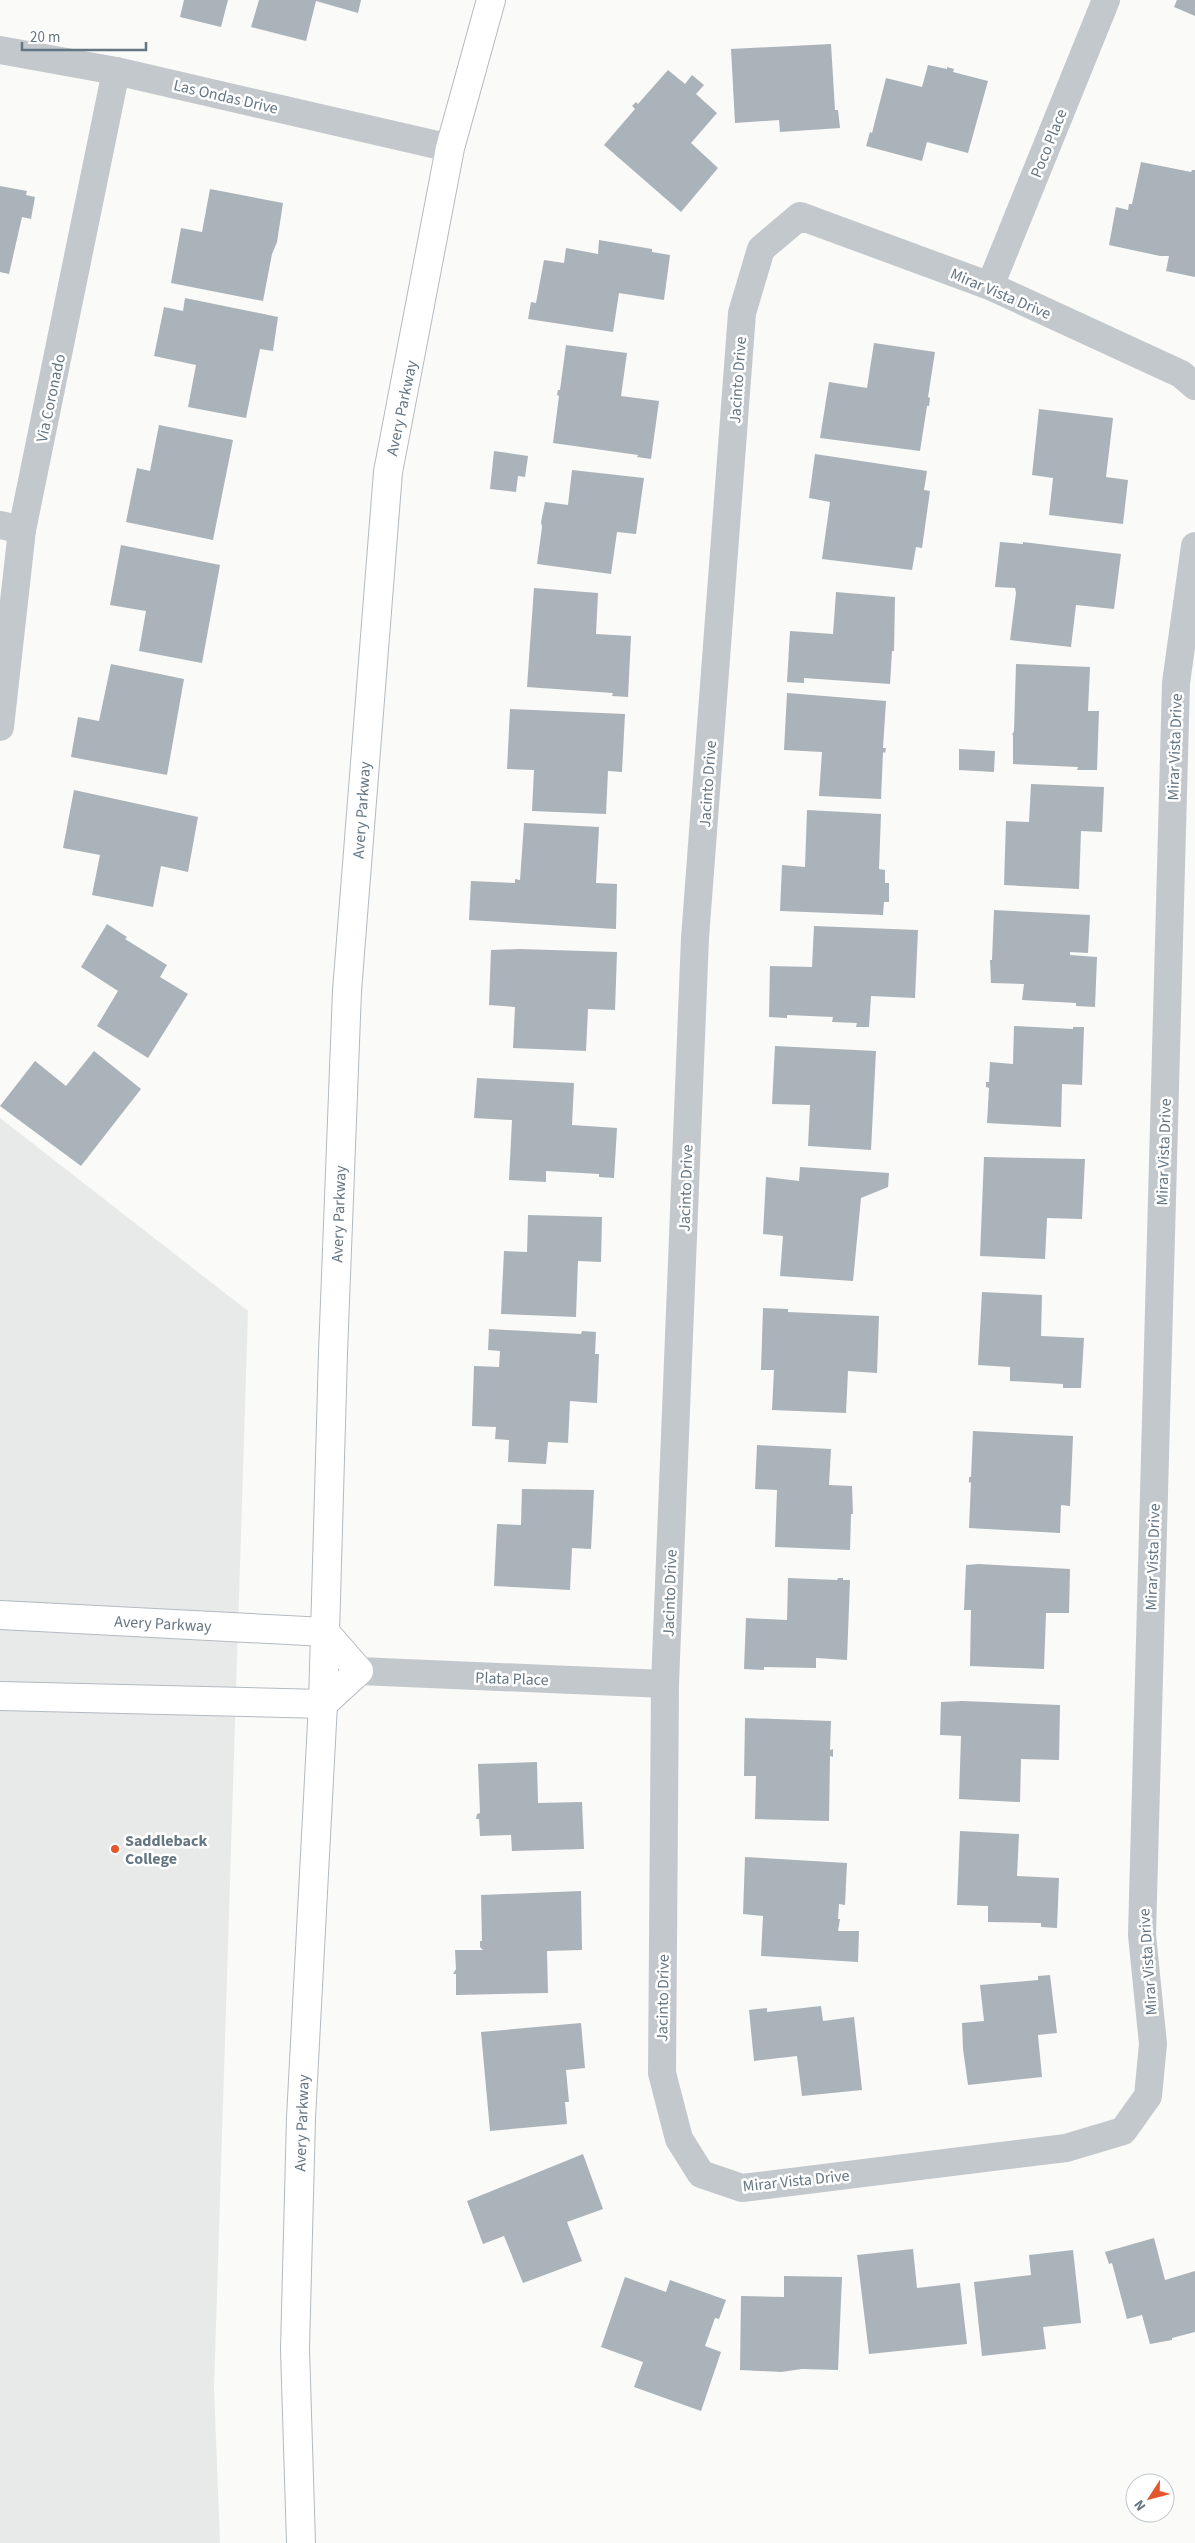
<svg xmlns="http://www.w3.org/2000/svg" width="1195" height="2543" viewBox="0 0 1195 2543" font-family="'Source Sans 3',sans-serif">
<rect width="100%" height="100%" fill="#fafaf8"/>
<path fill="#e8e9e9" d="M 0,1118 L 248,1311 L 214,2388 L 220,2543 L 0,2543 Z"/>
<g fill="#aab3b9">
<path d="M 184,0 L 228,0 L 221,27 L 180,17 Z"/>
<path d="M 259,0 L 361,0 L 358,13 L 316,1 L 306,41 L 251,27 Z"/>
<path d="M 1177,0 L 1195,0 L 1195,16 L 1174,7 Z"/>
<path d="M 831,44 L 835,110 L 838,110 L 840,128 L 780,132 L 779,120 L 735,123 L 731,49 Z"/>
<path d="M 928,65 L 947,69 L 947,67 L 954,69 L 953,72 L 988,81 L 968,153 L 927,142 L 922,161 L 866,146 L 870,132 L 872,133 L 886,78 L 922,87 Z"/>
<path d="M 668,70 L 685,84 L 692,75 L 704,85 L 696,94 L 717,113 L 691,143 L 718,168 L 681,212 L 604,145 L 635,109 L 632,106 L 636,102 L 638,104 Z"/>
<path d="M 1141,162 L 1191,172 L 1192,170 L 1195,170 L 1195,277 L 1166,271 L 1169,256 L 1160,256 L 1109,245 L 1116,207 L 1128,210 L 1129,204 L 1132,204 Z"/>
<path d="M 0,186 L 27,191 L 26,195 L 35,197 L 31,219 L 22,217 L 9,274 L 0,272 Z"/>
<path d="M 210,189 L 283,203 L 277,242 L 272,254 L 263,301 L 171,283 L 181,228 L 202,232 Z"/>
<path d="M 599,240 L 652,249 L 652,252 L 670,255 L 664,300 L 619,293 L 613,332 L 528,319 L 531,302 L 536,303 L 544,260 L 564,263 L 566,248 L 598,254 Z"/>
<path d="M 185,298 L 278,317 L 273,351 L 260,349 L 246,418 L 188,407 L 196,365 L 154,356 L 164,307 L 183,311 Z"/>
<path d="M 874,343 L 935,352 L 928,397 L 930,398 L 929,406 L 927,406 L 920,451 L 820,438 L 829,382 L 867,388 Z"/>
<path d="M 566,345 L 627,353 L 621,396 L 659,401 L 651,459 L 637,457 L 638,455 L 553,443 L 559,396 L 557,395 L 558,390 L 560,390 Z"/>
<path d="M 1039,409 L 1113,418 L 1106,477 L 1128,480 L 1123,524 L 1049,515 L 1053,478 L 1032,475 Z"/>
<path d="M 159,425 L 233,440 L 213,540 L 126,522 L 137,468 L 150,471 Z"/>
<path d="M 494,451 L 528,456 L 525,477 L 518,476 L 516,492 L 490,489 Z"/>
<path d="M 815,454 L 927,471 L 924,490 L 930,491 L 922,548 L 916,547 L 912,570 L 822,559 L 830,502 L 809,498 Z"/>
<path d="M 572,470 L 644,478 L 636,534 L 617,532 L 611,574 L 537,564 L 542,527 L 541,522 L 545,502 L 568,505 Z"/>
<path d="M 1000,542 L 1023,544 L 1023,542 L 1121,554 L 1114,609 L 1076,605 L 1071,647 L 1010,640 L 1016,593 L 1015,588 L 995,587 Z"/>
<path d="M 121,545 L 220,565 L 202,663 L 139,651 L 146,611 L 110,605 Z"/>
<path d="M 534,588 L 598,593 L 596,634 L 631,636 L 628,697 L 612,696 L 613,693 L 527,687 Z"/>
<path d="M 836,592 L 895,597 L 894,651 L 892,651 L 890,684 L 804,678 L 804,683 L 787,682 L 790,631 L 833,634 Z"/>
<path d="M 111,664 L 184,679 L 167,775 L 71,757 L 78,717 L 99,721 Z"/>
<path d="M 1016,664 L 1090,667 L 1088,711 L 1099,711 L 1097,770 L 1077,770 L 1078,767 L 1013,764 L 1013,735 L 1012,735 L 1014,731 Z"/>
<path d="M 787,693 L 886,701 L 883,748 L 886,748 L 885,753 L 883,752 L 881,799 L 819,796 L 822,752 L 784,750 Z"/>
<path d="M 510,709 L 625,714 L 622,772 L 608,771 L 606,814 L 532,811 L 534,770 L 507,769 Z"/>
<path d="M 959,749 L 995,751 L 994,772 L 959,770 Z"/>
<path d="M 1031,784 L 1104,787 L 1102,832 L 1081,831 L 1079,889 L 1004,885 L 1006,821 L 1029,822 Z"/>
<path d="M 74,790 L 198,817 L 188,872 L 161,866 L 153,907 L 92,895 L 100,855 L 63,848 Z"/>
<path d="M 807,810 L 881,814 L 879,869 L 885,870 L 885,883 L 889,883 L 889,902 L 884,902 L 883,915 L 780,911 L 782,865 L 805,867 Z"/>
<path d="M 524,823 L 599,827 L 596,883 L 617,884 L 616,929 L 469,920 L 471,881 L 515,883 L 515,879 L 520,880 Z"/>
<path d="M 994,910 L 1090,915 L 1088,953 L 1070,952 L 1070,955 L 1097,957 L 1095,1007 L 1076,1006 L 1076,1003 L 1022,1000 L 1024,984 L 991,983 L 990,960 L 992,960 Z"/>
<path d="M 107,924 L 127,937 L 125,939 L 167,965 L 160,977 L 188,994 L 148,1058 L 97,1026 L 118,991 L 81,967 Z"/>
<path d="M 814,926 L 918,930 L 915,998 L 871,996 L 869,1027 L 856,1027 L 857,1023 L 832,1022 L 833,1017 L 787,1015 L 787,1018 L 769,1017 L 770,966 L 812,967 Z"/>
<path d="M 519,949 L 617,952 L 615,1010 L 588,1009 L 586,1051 L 513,1048 L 515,1007 L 489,1005 L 491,950 Z"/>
<path d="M 1014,1026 L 1073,1029 L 1073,1027 L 1084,1027 L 1082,1085 L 1062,1084 L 1061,1127 L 987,1123 L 989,1088 L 986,1087 L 986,1082 L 989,1082 L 990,1062 L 1013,1064 Z"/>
<path d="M 775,1046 L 876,1051 L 871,1150 L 808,1146 L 810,1105 L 772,1104 Z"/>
<path d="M 94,1051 L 141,1089 L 81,1166 L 0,1106 L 35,1061 L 66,1086 Z"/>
<path d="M 477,1078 L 574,1083 L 572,1125 L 617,1128 L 614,1178 L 599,1177 L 599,1174 L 546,1171 L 546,1182 L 509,1180 L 512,1120 L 474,1118 Z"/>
<path d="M 984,1157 L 1085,1159 L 1082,1219 L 1047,1218 L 1045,1259 L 980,1256 Z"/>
<path d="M 800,1167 L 889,1173 L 888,1187 L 861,1198 L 853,1281 L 780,1276 L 783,1236 L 763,1234 L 766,1177 L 799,1181 Z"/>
<path d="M 528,1215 L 602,1217 L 601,1262 L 578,1261 L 576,1317 L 501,1314 L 504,1251 L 527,1252 Z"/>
<path d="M 982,1292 L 1042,1295 L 1041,1336 L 1084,1338 L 1081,1388 L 1063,1388 L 1063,1384 L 1010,1381 L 1010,1367 L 978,1365 Z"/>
<path d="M 763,1308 L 788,1309 L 788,1312 L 879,1316 L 877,1373 L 848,1371 L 846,1413 L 772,1410 L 774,1370 L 761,1370 Z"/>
<path d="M 489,1329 L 581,1334 L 582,1331 L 596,1332 L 595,1354 L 599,1354 L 597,1403 L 570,1401 L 568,1443 L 548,1442 L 546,1464 L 508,1462 L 509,1440 L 495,1439 L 496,1427 L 472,1426 L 474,1366 L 499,1367 L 500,1351 L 488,1350 Z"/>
<path d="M 973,1431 L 1073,1436 L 1070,1506 L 1061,1505 L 1060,1533 L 969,1528 L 971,1482 L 969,1483 L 969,1477 L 971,1477 Z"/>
<path d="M 757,1445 L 831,1449 L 829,1485 L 852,1486 L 853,1514 L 851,1514 L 850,1550 L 775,1547 L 777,1490 L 755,1489 Z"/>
<path d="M 522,1489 L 594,1490 L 591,1549 L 572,1548 L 570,1590 L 494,1586 L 497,1524 L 521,1525 Z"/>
<path d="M 979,1564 L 1070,1569 L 1069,1613 L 1046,1613 L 1044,1669 L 970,1666 L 971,1610 L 964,1610 L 966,1565 Z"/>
<path d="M 788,1578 L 837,1580 L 838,1578 L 843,1578 L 843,1580 L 850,1580 L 847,1660 L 816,1658 L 816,1668 L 764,1667 L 764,1670 L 744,1669 L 746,1618 L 787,1620 Z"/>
<path d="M 962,1701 L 1060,1705 L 1059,1760 L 1021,1759 L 1020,1802 L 959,1799 L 961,1736 L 940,1735 L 941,1702 Z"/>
<path d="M 745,1718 L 831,1721 L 830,1750 L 833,1749 L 833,1757 L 830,1756 L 829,1821 L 755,1819 L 756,1776 L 744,1776 Z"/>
<path d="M 537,1762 L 538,1803 L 582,1802 L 584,1849 L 512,1851 L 511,1835 L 480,1836 L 479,1819 L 476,1819 L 477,1814 L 480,1813 L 478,1764 Z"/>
<path d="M 960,1831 L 1019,1834 L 1017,1876 L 1059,1878 L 1057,1928 L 1041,1927 L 1041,1923 L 988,1922 L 988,1906 L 957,1905 Z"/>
<path d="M 745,1857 L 847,1863 L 845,1905 L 839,1904 L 838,1919 L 840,1919 L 838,1931 L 859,1931 L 858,1962 L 761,1956 L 763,1916 L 743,1914 Z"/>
<path d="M 581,1891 L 582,1950 L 547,1951 L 548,1993 L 456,1995 L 456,1974 L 453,1974 L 456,1969 L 455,1950 L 483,1950 L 480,1947 L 480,1941 L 482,1941 L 481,1895 Z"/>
<path d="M 1050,1975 L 1057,2033 L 1038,2035 L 1042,2077 L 968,2085 L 963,2049 L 962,2023 L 984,2021 L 980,1985 L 1038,1980 L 1038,1976 Z"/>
<path d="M 821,2006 L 823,2021 L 854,2017 L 862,2090 L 802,2096 L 797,2056 L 754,2061 L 749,2010 L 767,2008 L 767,2012 Z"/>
<path d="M 581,2023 L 585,2068 L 566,2070 L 569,2102 L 565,2102 L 567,2124 L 490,2131 L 481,2032 Z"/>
<path d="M 583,2154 L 603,2209 L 567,2222 L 582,2261 L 523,2283 L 504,2236 L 483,2244 L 467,2201 Z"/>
<path d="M 1154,2238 L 1165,2280 L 1195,2271 L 1195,2332 L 1172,2338 L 1172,2340 L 1150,2344 L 1142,2315 L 1127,2319 L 1112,2263 L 1109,2264 L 1105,2252 Z"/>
<path d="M 913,2249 L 917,2288 L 960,2283 L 967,2344 L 869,2354 L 857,2255 Z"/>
<path d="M 1073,2250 L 1081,2323 L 1043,2327 L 1046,2349 L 982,2356 L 974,2282 L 1031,2275 L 1029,2255 Z"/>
<path d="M 784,2276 L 842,2277 L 838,2370 L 802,2369 L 781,2372 L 740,2370 L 741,2296 L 784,2297 Z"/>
<path d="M 625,2277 L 666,2292 L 670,2280 L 726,2300 L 719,2319 L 715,2318 L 705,2346 L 721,2352 L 701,2411 L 634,2387 L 643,2362 L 601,2347 Z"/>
</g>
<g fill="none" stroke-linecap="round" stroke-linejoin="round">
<g stroke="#b3babf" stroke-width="30">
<g id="secondary">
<path d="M 0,1615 L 325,1632 L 359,1671 L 323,1704 L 0,1696"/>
<path d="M 301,2543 L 295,2349 L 301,2118 L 323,1704 L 333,1353 L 347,991 L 388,472 L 450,148 L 491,0"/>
</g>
</g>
<g stroke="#c3c8cc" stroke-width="28">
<path d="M 0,50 L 116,71 L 450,148"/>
<path d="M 990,286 L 1106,0"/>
<path d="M 1195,386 L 1181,374 L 990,286 L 800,216 L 761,249 L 742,313 L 695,938 L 665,1684 L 662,2073 L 679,2139 L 701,2174 L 742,2188 L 1066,2148 L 1123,2131 L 1148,2096 L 1153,2044 L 1142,1935 L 1176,683 L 1195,546"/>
<path d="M 0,525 L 22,530"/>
<path d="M 0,727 L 22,530 L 116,71"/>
<path d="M 359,1671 L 665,1684"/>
</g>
<use href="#secondary" stroke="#fff" stroke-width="28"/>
</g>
<circle fill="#e4572e" stroke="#fff" stroke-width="2" cx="115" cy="1849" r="5"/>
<g text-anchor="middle" stroke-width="5" stroke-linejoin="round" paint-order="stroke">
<g font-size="16" fill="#657683" stroke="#fff">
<text transform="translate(226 96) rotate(13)" y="6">Las Ondas Drive</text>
<text transform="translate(1048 143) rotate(-68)" y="6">Poco Place</text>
<text transform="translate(1001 293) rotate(23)" y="6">Mirar Vista Drive</text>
<text transform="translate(737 380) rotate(-86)" y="6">Jacinto Drive</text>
<text transform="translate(50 398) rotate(-78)" y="6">Via Coronado</text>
<text transform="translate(401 408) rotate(-78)" y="6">Avery Parkway</text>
<text transform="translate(1174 747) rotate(-88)" y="6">Mirar Vista Drive</text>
<text transform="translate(707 784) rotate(-86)" y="6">Jacinto Drive</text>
<text transform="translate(361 810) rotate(-86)" y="6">Avery Parkway</text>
<text transform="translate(1163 1152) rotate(-88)" y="6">Mirar Vista Drive</text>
<text transform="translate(685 1188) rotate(-88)" y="6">Jacinto Drive</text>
<text transform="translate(338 1214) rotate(-88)" y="6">Avery Parkway</text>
<text transform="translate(1152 1557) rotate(-88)" y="6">Mirar Vista Drive</text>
<text transform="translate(669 1593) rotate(-88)" y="6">Jacinto Drive</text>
<text transform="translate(163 1623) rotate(3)" y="6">Avery Parkway</text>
<text transform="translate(512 1678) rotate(2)" y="6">Plata Place</text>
<text transform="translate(1147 1962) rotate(-94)" y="6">Mirar Vista Drive</text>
<text transform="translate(662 1998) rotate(-89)" y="6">Jacinto Drive</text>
<text transform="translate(301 2123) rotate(-88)" y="6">Avery Parkway</text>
<text transform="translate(796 2180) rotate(-6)" y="6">Mirar Vista Drive</text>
</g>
<g font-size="16" font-weight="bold" fill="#657683" stroke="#fff" text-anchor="start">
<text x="125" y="1846">Saddleback<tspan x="125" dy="18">College</tspan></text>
</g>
</g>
<g transform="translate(1150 2498) rotate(234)"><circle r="24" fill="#ffffff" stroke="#c1c8cd"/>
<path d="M0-4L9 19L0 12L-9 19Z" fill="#e4572e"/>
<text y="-8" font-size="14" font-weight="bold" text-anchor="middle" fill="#657683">N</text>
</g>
<path d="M22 42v8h124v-8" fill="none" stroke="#657683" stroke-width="2.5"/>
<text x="30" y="42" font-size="15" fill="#657683" stroke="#ffffff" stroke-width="4" paint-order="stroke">20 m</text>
</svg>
